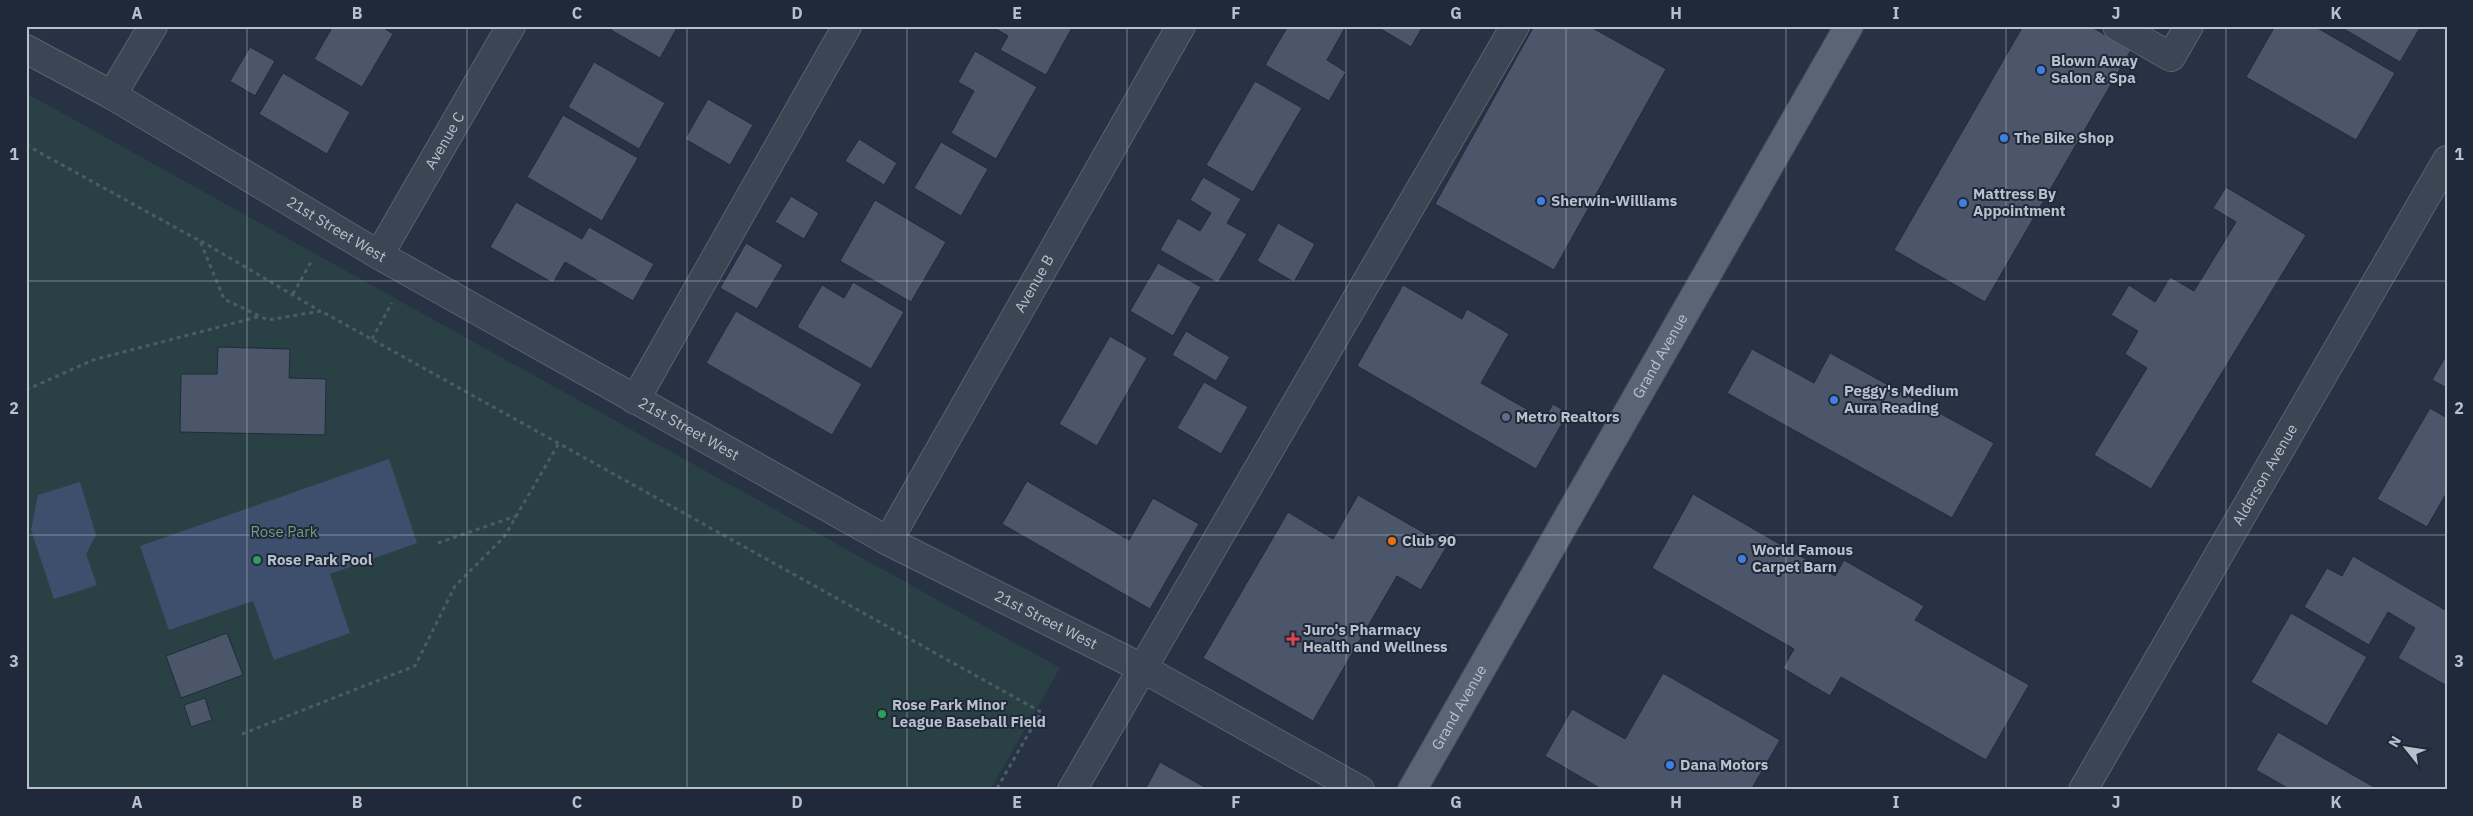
<svg xmlns="http://www.w3.org/2000/svg" width="2473" height="816" viewBox="0 0 2473 816" font-family="'IBM Plex Sans',sans-serif">
<rect width="100%" height="100%" fill="#273244"/>
<path fill="#294145" d="M 26,93 L 1060,668 L 990,790 L 26,790 Z"/>
<g fill="#3d4f6d">
<path d="M 389,459 L 417,543 L 330,574 L 350,633 L 274,660 L 253,601 L 169,630 L 140,546 Z"/>
<path d="M 80,482 L 96,535 L 86,554 L 97,585 L 54,599 L 31,530 L 38,495 Z"/>
</g>
<g fill="#4b566a" stroke="#222b3b">
<path d="M 333,26 L 381,26 L 393,34 L 362,87 L 314,59 Z"/>
<path d="M 613,26 L 678,26 L 660,58 L 611,30 Z"/>
<path d="M 991,26 L 1073,26 L 1046,75 L 1000,50 L 1008,36 Z"/>
<path d="M 1288,26 L 1346,26 L 1327,60 L 1346,72 L 1329,101 L 1265,65 Z"/>
<path d="M 1376,26 L 1423,26 L 1411,47 Z"/>
<path d="M 1534,26 L 1589,26 L 1666,69 L 1554,270 L 1435,204 Z"/>
<path d="M 2023,26 L 2090,26 L 2131,50 L 1985,302 L 1894,250 Z"/>
<path d="M 2275,26 L 2314,26 L 2395,73 L 2356,140 L 2246,77 Z"/>
<path d="M 2339,26 L 2421,26 L 2400,62 Z"/>
<path d="M 250,47 L 275,61 L 255,96 L 230,81 Z"/>
<path d="M 975,51 L 1037,87 L 996,159 L 951,133 L 974,91 L 958,82 Z"/>
<path d="M 594,62 L 665,103 L 639,149 L 568,107 Z"/>
<path d="M 283,73 L 350,112 L 327,154 L 259,114 Z"/>
<path d="M 1255,81 L 1302,108 L 1253,192 L 1206,165 Z"/>
<path d="M 708,99 L 753,125 L 730,165 L 685,139 Z"/>
<path d="M 563,115 L 638,158 L 602,221 L 527,177 Z"/>
<path d="M 859,139 L 897,163 L 884,185 L 845,161 Z"/>
<path d="M 941,142 L 988,169 L 961,216 L 914,188 Z"/>
<path d="M 1203,177 L 1241,199 L 1227,223 L 1247,234 L 1218,283 L 1160,250 L 1178,218 L 1200,231 L 1211,213 L 1190,200 Z"/>
<path d="M 2226,187 L 2306,235 L 2151,489 L 2094,455 L 2147,368 L 2125,354 L 2138,331 L 2111,315 L 2129,285 L 2155,302 L 2170,277 L 2194,291 L 2236,222 L 2213,208 Z"/>
<path d="M 791,196 L 819,213 L 804,239 L 775,222 Z"/>
<path d="M 875,200 L 946,242 L 911,302 L 840,261 Z"/>
<path d="M 516,202 L 582,239 L 589,227 L 654,264 L 633,301 L 565,262 L 553,283 L 490,247 Z"/>
<path d="M 1278,223 L 1315,244 L 1294,282 L 1257,261 Z"/>
<path d="M 746,243 L 783,265 L 757,309 L 720,288 Z"/>
<path d="M 1158,263 L 1201,287 L 1173,336 L 1130,311 Z"/>
<path d="M 853,282 L 904,312 L 871,369 L 797,327 L 822,285 L 844,298 Z"/>
<path d="M 1403,285 L 1462,319 L 1467,309 L 1509,334 L 1481,383 L 1544,419 L 1553,404 L 1568,413 L 1536,469 L 1357,366 Z"/>
<path d="M 736,311 L 862,384 L 832,435 L 706,363 Z"/>
<path d="M 1186,331 L 1230,357 L 1216,381 L 1172,355 Z"/>
<path d="M 1110,336 L 1147,358 L 1097,446 L 1059,424 Z"/>
<path d="M 218,347 L 290,349 L 289,378 L 326,379 L 325,435 L 180,432 L 181,374 L 217,374 Z"/>
<path d="M 1752,349 L 1814,383 L 1830,353 L 1994,443 L 1952,518 L 1727,393 Z"/>
<path d="M 2447,354 L 2447,388 L 2432,380 Z"/>
<path d="M 1204,382 L 1248,407 L 1221,454 L 1177,428 Z"/>
<path d="M 2430,408 L 2447,418 L 2447,492 L 2427,527 L 2377,499 Z"/>
<path d="M 1027,481 L 1129,540 L 1153,498 L 1199,524 L 1150,609 L 1002,524 Z"/>
<path d="M 1693,494 L 1835,576 L 1844,560 L 1924,606 L 1915,620 L 2029,685 L 1986,760 L 1841,677 L 1830,696 L 1783,668 L 1794,649 L 1652,568 Z"/>
<path d="M 1358,495 L 1447,546 L 1421,590 L 1397,576 L 1313,721 L 1203,658 L 1288,512 L 1333,539 Z"/>
<path d="M 2353,556 L 2447,611 L 2447,686 L 2398,658 L 2415,628 L 2388,612 L 2369,645 L 2304,607 L 2327,568 L 2342,576 Z"/>
<path d="M 2291,613 L 2367,657 L 2327,726 L 2251,682 Z"/>
<path d="M 227,633 L 243,675 L 181,698 L 166,656 Z"/>
<path d="M 1663,673 L 1780,740 L 1751,790 L 1603,790 L 1545,756 L 1572,709 L 1625,739 Z"/>
<path d="M 205,698 L 212,720 L 191,727 L 184,705 Z"/>
<path d="M 2278,732 L 2379,790 L 2291,790 L 2256,770 Z"/>
<path d="M 1160,762 L 1208,789 L 1208,790 L 1145,790 Z"/>
</g>
<g fill="none" stroke-linecap="round" stroke-linejoin="round">
<g stroke="#5a6271" stroke-width="30">
<g id="minor">
<path d="M 2117,26 L 2171,57 L 2189,26"/>
<path id="s1" d="M 26,49 L 112,95 L 379,255 L 888,541 L 1142,668 L 1360,790"/>
<path d="M 112,95 L 153,26"/>
<path id="s2" d="M 379,255 L 511,26"/>
<path d="M 635,400 L 847,26"/>
<path id="s3" d="M 888,541 L 1181,26"/>
<path d="M 1072,790 L 1515,26"/>
<path id="s4" d="M 2083,790 L 2447,160"/>
</g>
</g>
<g stroke="#454d5d" stroke-width="30">
<g id="major">
<path id="s5" d="M 1412,790 L 1849,26"/>
</g>
</g>
<g stroke="#485e61" stroke-width="3" stroke-dasharray="4 4" stroke-linecap="butt">
<path d="M 26,145 L 200,241 L 224,299 L 268,320 L 321,311 L 1041,712 L 996,790"/>
<path d="M 201,241 L 320,311"/>
<path d="M 293,294 L 311,262"/>
<path d="M 372,339 L 392,303"/>
<path d="M 26,390 L 93,360 L 261,316"/>
<path d="M 438,543 L 516,516"/>
<path d="M 242,734 L 415,666 L 455,586 L 504,537 L 559,443"/>
</g>
<use href="#minor" stroke="#3c4554" stroke-width="28"/>
<use href="#major" stroke="#5a6474" stroke-width="28"/>
</g>
<path fill="none" stroke="#b9c0cd" stroke-width="1" stroke-opacity="0.55" d="M 247,26 L 247,790M 467,26 L 467,790M 687,26 L 687,790M 907,26 L 907,790M 1127,26 L 1127,790M 1346,26 L 1346,790M 1566,26 L 1566,790M 1786,26 L 1786,790M 2006,26 L 2006,790M 2226,26 L 2226,790M 26,281 L 2447,281M 26,535 L 2447,535"/>
<g fill="#3f7fe0" stroke="#202939" stroke-width="2">
<circle cx="2041" cy="70" r="5"/>
<circle cx="2004" cy="138" r="5"/>
<circle cx="1541" cy="201" r="5"/>
<circle cx="1963" cy="203" r="5"/>
<circle cx="1834" cy="400" r="5"/>
<circle cx="1742" cy="559" r="5"/>
<circle cx="1670" cy="765" r="5"/>
</g>
<circle fill="#5c6f8a" stroke="#202939" stroke-width="2" cx="1506" cy="417" r="5"/>
<circle fill="#e8710a" stroke="#202939" stroke-width="2" cx="1392" cy="541" r="5"/>
<g fill="#2e9e5b" stroke="#202939" stroke-width="2">
<circle cx="257" cy="560" r="5"/>
<circle cx="882" cy="714" r="5"/>
</g>
<path fill="#e0444e" stroke="#202939" stroke-width="2" d="M1290.5 631.5h5v5h5v5h-5v5h-5v-5h-5v-5h5z"/>
<g text-anchor="middle" stroke-width="4" stroke-linejoin="round" paint-order="stroke">
<g font-size="15" font-weight="bold" fill="#b9c0cd" stroke="#202939" text-anchor="start">
<text x="2051" y="66">Blown Away<tspan x="2051" dy="17">Salon &amp; Spa</tspan></text>
<text x="2014" y="143">The Bike Shop</text>
<text x="1973" y="199">Mattress By<tspan x="1973" dy="17">Appointment</tspan></text>
<text x="1551" y="206">Sherwin-Williams</text>
<text x="1844" y="396">Peggy's Medium<tspan x="1844" dy="17">Aura Reading</tspan></text>
<text x="1516" y="422">Metro Realtors</text>
<text x="1402" y="546">Club 90</text>
<text x="1752" y="555">World Famous<tspan x="1752" dy="17">Carpet Barn</tspan></text>
<text x="267" y="565">Rose Park Pool</text>
<text x="1303" y="635">Juro's Pharmacy<tspan x="1303" dy="17">Health and Wellness</tspan></text>
<text x="892" y="710">Rose Park Minor<tspan x="892" dy="17">League Baseball Field</tspan></text>
<text x="1680" y="770">Dana Motors</text>
</g>
<g font-size="15" fill="#b9c0cd" stroke="#202939">
<text dy="5" stroke="none"><textPath href="#s2" startOffset="132">Avenue C</textPath></text>
<text dy="5" stroke="none"><textPath href="#s1" startOffset="359">21st Street West</textPath></text>
<text dy="5" stroke="none"><textPath href="#s3" startOffset="296">Avenue B</textPath></text>
<text dy="5" stroke="none"><textPath href="#s5" startOffset="500">Grand Avenue</textPath></text>
<text dy="5" stroke="none"><textPath href="#s1" startOffset="764">21st Street West</textPath></text>
<text dy="5" stroke="none"><textPath href="#s4" startOffset="364">Alderson Avenue</textPath></text>
<text dy="5" stroke="none"><textPath href="#s1" startOffset="1169">21st Street West</textPath></text>
<text dy="5" stroke="none"><textPath href="#s5" startOffset="95">Grand Avenue</textPath></text>
</g>
<g font-size="15" fill="#709e7d" stroke="#202939">
<text x="284" y="537">Rose Park</text>
</g>
</g>
<rect width="2473" height="816" fill="none" stroke="#202939" stroke-width="55"/>
<g transform="translate(2406 748) rotate(300)" stroke="#202939" stroke-width="4" paint-order="stroke">
<path d="M0-4L9 19L0 12L-9 19Z" fill="#b9c0cd"/>
<text y="-8" font-size="14" font-weight="bold" text-anchor="middle" fill="#b9c0cd">N</text>
</g>
<rect x="28" y="28" width="2418" height="760" fill="none" stroke="#b9c0cd" stroke-width="2"/>
<g font-size="16" text-anchor="middle" font-weight="bold" fill="#b9c0cd">
<text x="137" y="19">A</text>
<text x="357" y="19">B</text>
<text x="577" y="19">C</text>
<text x="797" y="19">D</text>
<text x="1017" y="19">E</text>
<text x="1236" y="19">F</text>
<text x="1456" y="19">G</text>
<text x="1676" y="19">H</text>
<text x="1896" y="19">I</text>
<text x="2116" y="19">J</text>
<text x="2336" y="19">K</text>
<text x="14" y="160">1</text>
<text x="2459" y="160">1</text>
<text x="14" y="414">2</text>
<text x="2459" y="414">2</text>
<text x="14" y="667">3</text>
<text x="2459" y="667">3</text>
<text x="137" y="808">A</text>
<text x="357" y="808">B</text>
<text x="577" y="808">C</text>
<text x="797" y="808">D</text>
<text x="1017" y="808">E</text>
<text x="1236" y="808">F</text>
<text x="1456" y="808">G</text>
<text x="1676" y="808">H</text>
<text x="1896" y="808">I</text>
<text x="2116" y="808">J</text>
<text x="2336" y="808">K</text>
</g>
</svg>
